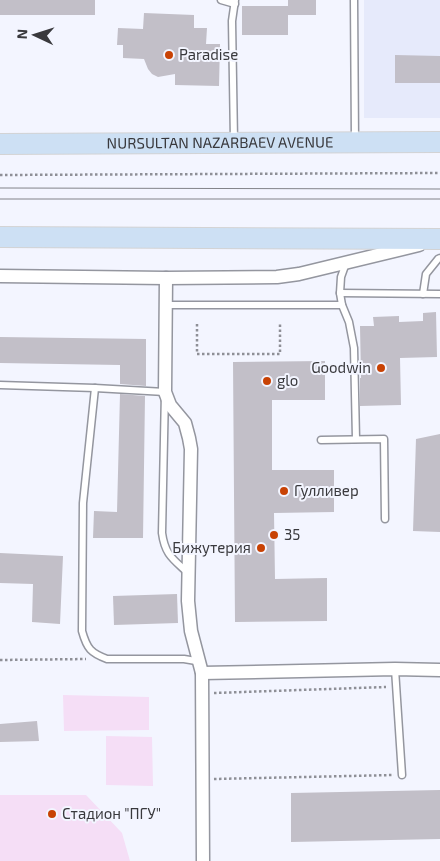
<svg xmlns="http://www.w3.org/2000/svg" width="440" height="861" viewBox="0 0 440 861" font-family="'Exo 2',sans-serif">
<rect width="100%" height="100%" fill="#f3f5ff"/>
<rect fill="#e6eafb" x="364" y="0" width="76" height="118"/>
<g fill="#f5def6">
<path d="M 63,695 L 149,697 L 149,730 L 64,731 Z"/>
<path d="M 106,736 L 152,737 L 153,786 L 106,785 Z"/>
<path d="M 0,795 L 86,795 L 122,833 L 130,861 L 0,861 Z"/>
</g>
<g fill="#c2bfc8">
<rect x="0" y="0" width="95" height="15"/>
<path d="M 288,0 L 316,0 L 316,15 L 288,15 L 288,35 L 242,35 L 242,6 L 288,6 Z"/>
<path d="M 144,13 L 194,15 L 194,28 L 207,28 L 206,44 L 220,44 L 219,86 L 175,85 L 175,74 L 158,77 L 152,74 L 148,69 L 144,59 L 123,58 L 123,45 L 117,45 L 118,28 L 143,29 Z"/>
<path d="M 395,55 L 440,56 L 440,83 L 395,83 Z"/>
<path d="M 436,312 L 437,357 L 400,358 L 401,405 L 360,406 L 360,378 L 361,378 L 360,326 L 374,326 L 373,317 L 399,316 L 399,322 L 423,321 L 423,313 Z"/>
<path d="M 0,337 L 146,339 L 146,386 L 120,384 L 120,365 L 0,363 Z"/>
<path d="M 325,361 L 325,400 L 272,400 L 272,470 L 334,470 L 334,512 L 274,513 L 275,579 L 327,578 L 327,621 L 235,622 L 233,362 Z"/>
<path d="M 120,394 L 145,396 L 143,538 L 93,538 L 94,511 L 117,512 Z"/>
<path d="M 440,434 L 440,532 L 413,531 L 416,439 Z"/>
<path d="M 0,553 L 63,556 L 60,624 L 32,622 L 33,584 L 0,583 Z"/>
<path d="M 177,594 L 178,623 L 114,625 L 113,596 Z"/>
<path d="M 37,721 L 39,741 L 0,742 L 0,724 Z"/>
<path d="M 440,790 L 440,839 L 291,842 L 291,793 Z"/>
</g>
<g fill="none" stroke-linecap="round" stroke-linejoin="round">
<g stroke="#94969f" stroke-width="9">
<g id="lane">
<path d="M 221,0 L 235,4"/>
<path d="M 354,0 L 355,141"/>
<path d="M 234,141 L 232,21 L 235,0"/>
<path d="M 346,263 L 341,277 L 340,293 L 342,305 L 349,322 L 354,348 L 356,439"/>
<path d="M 340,293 L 440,294"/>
<path d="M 423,294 L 426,274 L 438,259 L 440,258"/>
<path d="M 167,305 L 342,305"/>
<path d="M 0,385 L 95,388 L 165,392 L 162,533 C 165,555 173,559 188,573"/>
<path d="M 95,388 L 83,503 L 82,631 C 87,649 91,653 107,659 L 184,659 L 196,661 L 198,666"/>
<path d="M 321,440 L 384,439 L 385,519"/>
<path d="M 395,669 L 402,775"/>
</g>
</g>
<g stroke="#94969f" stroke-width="15">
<g id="street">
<path d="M 0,276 L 166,278 L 277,277 L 299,274 L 419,245"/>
<path d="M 166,278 L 165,392 L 170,405 L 185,423 L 189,438 L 191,449 L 188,601 L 191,631 L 202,673 L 203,861"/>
<path d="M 202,673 L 395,669 L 440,670"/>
</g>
</g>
<g stroke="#d3d3d4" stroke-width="22">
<g id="primary">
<path id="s1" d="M 0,144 L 440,142"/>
<path d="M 0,237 L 440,239"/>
</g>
</g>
<g stroke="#8e8f96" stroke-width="2.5" stroke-dasharray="2.5 2.5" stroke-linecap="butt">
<path d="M 0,175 L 440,173"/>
<path d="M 197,324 L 197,354 L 280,354 L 280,323"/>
<path d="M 0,660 L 86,659"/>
<path d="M 214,693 L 386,687"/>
<path d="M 214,779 L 394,775"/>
</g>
<use href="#lane" stroke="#fff" stroke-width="6"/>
<use href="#street" stroke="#fff" stroke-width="12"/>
<use href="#primary" stroke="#cde0f4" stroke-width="20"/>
<g stroke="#828389" stroke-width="1">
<path d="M 0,188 L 440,189"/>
<path d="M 0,199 L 440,199"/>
</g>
</g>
<g fill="#c84204" stroke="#f3f5ff" stroke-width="2">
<circle cx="169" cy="55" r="5"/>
<circle cx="381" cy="368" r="5"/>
<circle cx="267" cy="381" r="5"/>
<circle cx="284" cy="491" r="5"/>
<circle cx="274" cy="535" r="5"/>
<circle cx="261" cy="548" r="5"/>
<circle cx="52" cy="814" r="5"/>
</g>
<g text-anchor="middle" stroke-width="4" stroke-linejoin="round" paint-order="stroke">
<g font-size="15" fill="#39393d" stroke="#f3f5ff" text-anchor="start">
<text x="179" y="60">Paradise</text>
<text x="371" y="373" text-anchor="end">Goodwin</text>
<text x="277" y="386">glo</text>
<text x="294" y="496">Гулливер</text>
<text x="284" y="540">35</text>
<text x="251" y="553" text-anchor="end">Бижутерия</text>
<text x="62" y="819">Стадион "ПГУ"</text>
</g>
<g font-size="15" fill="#39393d" stroke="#f3f5ff">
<text dy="5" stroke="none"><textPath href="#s1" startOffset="220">NURSULTAN NAZARBAEV AVENUE</textPath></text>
</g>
</g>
<g transform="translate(35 35) rotate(274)" stroke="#f3f5ff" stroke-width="4" paint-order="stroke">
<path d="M0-4L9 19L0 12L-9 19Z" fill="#39393d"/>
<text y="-8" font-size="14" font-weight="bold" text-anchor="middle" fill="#39393d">N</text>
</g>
</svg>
